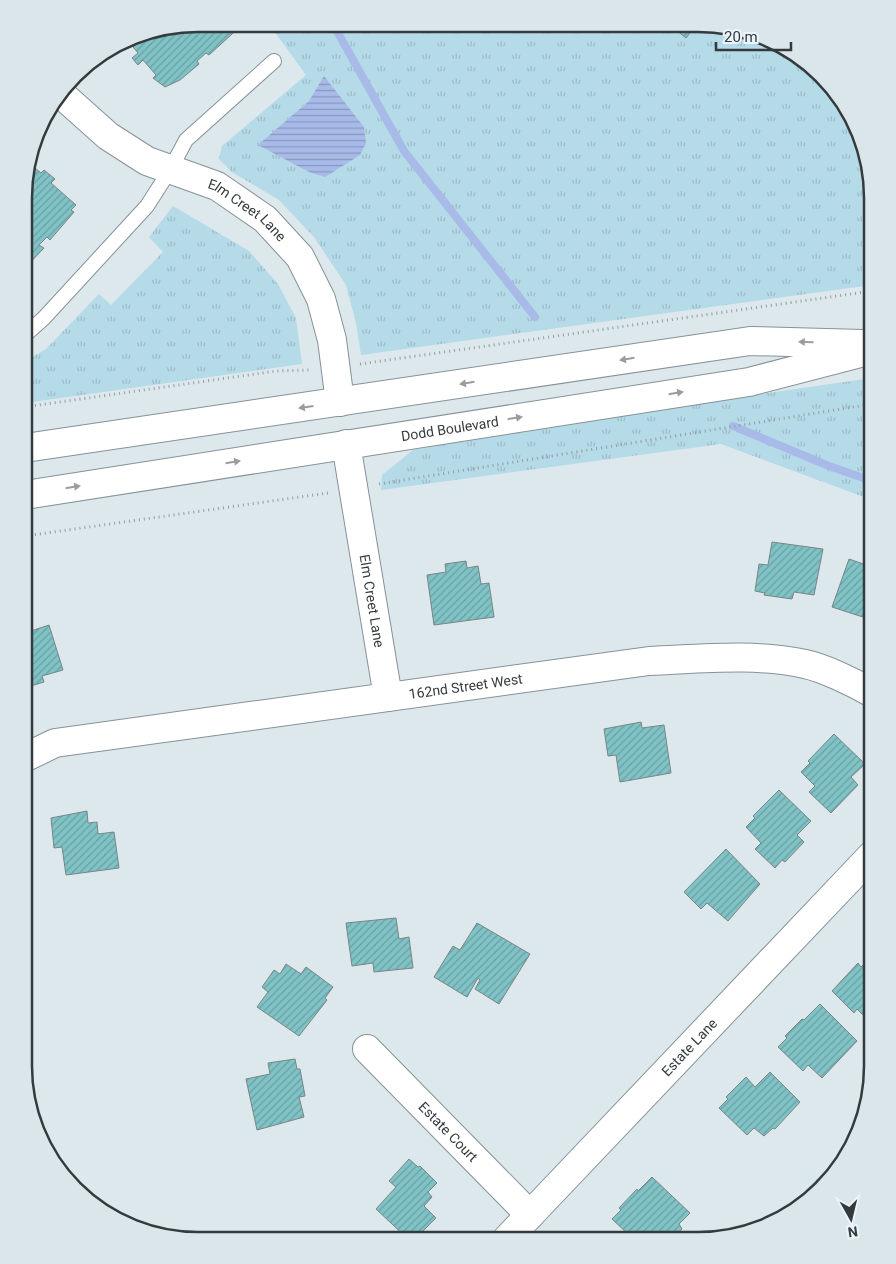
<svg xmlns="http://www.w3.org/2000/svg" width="896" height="1264" viewBox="0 0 896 1264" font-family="Roboto,sans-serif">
<defs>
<pattern id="grass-tufts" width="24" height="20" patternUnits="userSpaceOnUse" patternTransform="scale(1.25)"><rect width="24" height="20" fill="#b5dae8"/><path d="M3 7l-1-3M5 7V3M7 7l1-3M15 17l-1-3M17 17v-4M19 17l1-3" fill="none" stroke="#9cbcc8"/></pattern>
<pattern id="water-rules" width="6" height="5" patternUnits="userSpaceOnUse" patternTransform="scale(1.25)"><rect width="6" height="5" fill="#a8bae8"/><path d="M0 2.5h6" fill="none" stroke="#8a98bd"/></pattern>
<pattern id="building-hatch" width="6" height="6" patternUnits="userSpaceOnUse" patternTransform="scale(1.25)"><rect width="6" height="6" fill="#80c3c6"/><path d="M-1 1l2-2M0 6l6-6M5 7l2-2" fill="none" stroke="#6a9fa2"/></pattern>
</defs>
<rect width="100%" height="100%" fill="#dce8ec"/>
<g fill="url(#grass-tufts)">
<path d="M 269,24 L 720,25 L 804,60 L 854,122 L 872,198 L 872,285 L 361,355 L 356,323 L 346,285 L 314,237 L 279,200 L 232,172 L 219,159 L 222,146 L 306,75 Z"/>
<path d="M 173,206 L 249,251 L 278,284 L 296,318 L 302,364 L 25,403 L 25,361 L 46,349 L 99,294 L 111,305 L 163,252 L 149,237 Z"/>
<path d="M 872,378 L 872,500 L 721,444 L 381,490 L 382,475 L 413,450 L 584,419 Z"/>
<path d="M 848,1147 L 843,1163 L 775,1222 Z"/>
</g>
<path fill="url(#water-rules)" d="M 324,76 L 364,127 L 366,143 L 360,155 L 325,177 L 309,172 L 258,145 L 309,101 Z"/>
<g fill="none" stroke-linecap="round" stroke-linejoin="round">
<g stroke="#a8bae8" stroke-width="8">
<path d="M 333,24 L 404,151 L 535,317"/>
<path d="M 733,426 L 829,466 L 872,481"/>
</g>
</g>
<g fill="url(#building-hatch)" stroke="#798585">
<path d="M 199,24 L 243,24 L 209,55 L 206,53 L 197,61 L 199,64 L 180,80 L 165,87 L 153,78 L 156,75 L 143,60 L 138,65 L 132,58 L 138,53 L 128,41 L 142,33 Z"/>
<path d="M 670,25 L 696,25 L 686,38 Z"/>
<path d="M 29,163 L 41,173 L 44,170 L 55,179 L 51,183 L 76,205 L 71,210 L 74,212 L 50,240 L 47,237 L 39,245 L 44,248 L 25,268 L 25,176 Z"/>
<path d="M 772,542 L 823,549 L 814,595 L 794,592 L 792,599 L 764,595 L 765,593 L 755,591 L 759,564 L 768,565 Z"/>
<path d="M 849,559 L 872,567 L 872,620 L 832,607 Z"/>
<path d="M 466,561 L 467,568 L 478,566 L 481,584 L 489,583 L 494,617 L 434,625 L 427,575 L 446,572 L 445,564 Z"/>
<path d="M 49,625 L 63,670 L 42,676 L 44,682 L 24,688 L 25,633 Z"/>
<path d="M 641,722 L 642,728 L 664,725 L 671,773 L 620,782 L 616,755 L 608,756 L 604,729 Z"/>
<path d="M 834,734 L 865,764 L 851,777 L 858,785 L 831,813 L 809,792 L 815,786 L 801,772 L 810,763 L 808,761 Z"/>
<path d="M 779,790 L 811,821 L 797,835 L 804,842 L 785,862 L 782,860 L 775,868 L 755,849 L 761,843 L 746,827 L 755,818 L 753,816 Z"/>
<path d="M 87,811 L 88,823 L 97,822 L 98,834 L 114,832 L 119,868 L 66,875 L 62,847 L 54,848 L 51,818 Z"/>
<path d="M 726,849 L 760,884 L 728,921 L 707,903 L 701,909 L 684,892 Z"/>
<path d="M 396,918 L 399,939 L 409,937 L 413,968 L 374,972 L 373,963 L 352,966 L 346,923 Z"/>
<path d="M 477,923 L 530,954 L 499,1004 L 475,989 L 480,980 L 478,978 L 467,997 L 434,977 L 453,946 L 460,950 Z"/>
<path d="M 872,957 L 872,1016 L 868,1020 L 857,1009 L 854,1013 L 832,991 L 858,963 L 861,967 Z"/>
<path d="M 286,964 L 301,974 L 306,967 L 333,987 L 325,998 L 327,1000 L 299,1036 L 257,1007 L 268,992 L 262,987 L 274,970 L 280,974 Z"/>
<path d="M 820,1004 L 857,1041 L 822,1078 L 808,1065 L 803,1071 L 778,1047 L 787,1038 L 785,1036 L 802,1019 L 804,1020 Z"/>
<path d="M 295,1059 L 297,1069 L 300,1069 L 305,1096 L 299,1097 L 304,1117 L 257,1130 L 246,1079 L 270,1074 L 268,1063 Z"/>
<path d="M 770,1072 L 800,1102 L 775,1129 L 773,1128 L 764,1136 L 754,1128 L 747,1135 L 719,1108 L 728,1099 L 726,1097 L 746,1077 L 755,1087 Z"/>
<path d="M 409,1159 L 418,1167 L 420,1166 L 437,1183 L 428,1192 L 432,1197 L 424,1206 L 436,1218 L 415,1239 L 408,1239 L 376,1209 L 396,1187 L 389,1181 Z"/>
<path d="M 652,1177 L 690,1213 L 679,1224 L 682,1229 L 670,1240 L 645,1240 L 635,1231 L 630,1236 L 612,1219 L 621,1210 L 619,1208 L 637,1189 L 638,1191 Z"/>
</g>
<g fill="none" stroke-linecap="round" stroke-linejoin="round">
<g stroke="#879297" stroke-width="16">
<path id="service" d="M 25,335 L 44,318 L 147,206 L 170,170 L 186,140 L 274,61"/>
</g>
<g stroke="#879297" stroke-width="30">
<g id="minor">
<path id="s1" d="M 61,94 L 108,136 L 147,161 L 217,186 L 265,219 L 300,257 L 321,299 L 332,340 L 340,402"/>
<path id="s2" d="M 346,444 L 388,697"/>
<path id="s3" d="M 24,758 L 55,743 L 649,661 C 701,659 754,653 805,664 C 824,668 855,683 872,693"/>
<path id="s4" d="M 367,1049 L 530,1215"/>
<path id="s5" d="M 506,1240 L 872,855"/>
</g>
</g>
<g stroke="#879297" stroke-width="30">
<g id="tertiary">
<path d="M 25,448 L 750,341 L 863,344"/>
<path id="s6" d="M 25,495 L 749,382 L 872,350"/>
</g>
</g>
<g stroke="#949da0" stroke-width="3" stroke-dasharray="1 4" stroke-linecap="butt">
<path d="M 360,364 L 872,291"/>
<path d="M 25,407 L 276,371 L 309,370"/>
<path d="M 379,484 L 872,404"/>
<path d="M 25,536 L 328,493"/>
</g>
<use href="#service" stroke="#fff" stroke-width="14"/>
<use href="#minor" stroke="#fff" stroke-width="28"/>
<use href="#tertiary" stroke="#fff" stroke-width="28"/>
</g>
<defs><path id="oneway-solid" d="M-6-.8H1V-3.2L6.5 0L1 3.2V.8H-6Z" transform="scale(1.25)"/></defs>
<g fill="#9a9c9e">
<use href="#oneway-solid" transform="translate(806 342) rotate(-179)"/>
<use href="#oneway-solid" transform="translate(627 359) rotate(171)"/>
<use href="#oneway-solid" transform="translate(467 383) rotate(171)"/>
<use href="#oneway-solid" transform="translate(676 393) rotate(-9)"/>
<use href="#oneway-solid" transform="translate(306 407) rotate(172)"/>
<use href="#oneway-solid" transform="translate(515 418) rotate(-9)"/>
<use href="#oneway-solid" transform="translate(233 462) rotate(-9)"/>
<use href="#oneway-solid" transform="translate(73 487) rotate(-9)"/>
</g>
<g text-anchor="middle" stroke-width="4.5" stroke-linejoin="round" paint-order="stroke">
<g font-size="14" fill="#353a3c" stroke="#e9f5fa">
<text dy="5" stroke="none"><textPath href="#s1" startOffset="222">Elm Creet Lane</textPath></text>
<text dy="5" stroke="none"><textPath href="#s6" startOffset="430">Dodd Boulevard</textPath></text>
<text dy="5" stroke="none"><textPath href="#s2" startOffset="159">Elm Creet Lane</textPath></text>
<text dy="5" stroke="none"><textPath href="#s3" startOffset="449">162nd Street West</textPath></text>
<text dy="5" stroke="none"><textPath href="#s5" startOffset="266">Estate Lane</textPath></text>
<text dy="5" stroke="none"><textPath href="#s4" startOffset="116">Estate Court</textPath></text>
</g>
</g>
<path d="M0 0H896V1264H0ZM198 32H698A166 166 0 0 1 864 198V1066A166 166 0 0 1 698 1232H198A166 166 0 0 1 32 1066V198A166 166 0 0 1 198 32Z" fill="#dbe6eb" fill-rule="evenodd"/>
<path fill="none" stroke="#353a3c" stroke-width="2.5" d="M198 32H698A166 166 0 0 1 864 198V1066A166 166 0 0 1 698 1232H198A166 166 0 0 1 32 1066V198A166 166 0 0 1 198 32Z"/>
<g transform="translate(851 1219) rotate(172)" stroke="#e9f5fa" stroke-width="4" paint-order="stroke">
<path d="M0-4L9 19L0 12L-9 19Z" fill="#353a3c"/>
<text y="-8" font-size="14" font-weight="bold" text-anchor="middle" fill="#353a3c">N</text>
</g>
<path d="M716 42v8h75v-8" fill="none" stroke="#353a3c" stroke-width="2.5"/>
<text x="724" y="42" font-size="15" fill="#353a3c" stroke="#e9f5fa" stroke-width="4" paint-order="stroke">20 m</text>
</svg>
